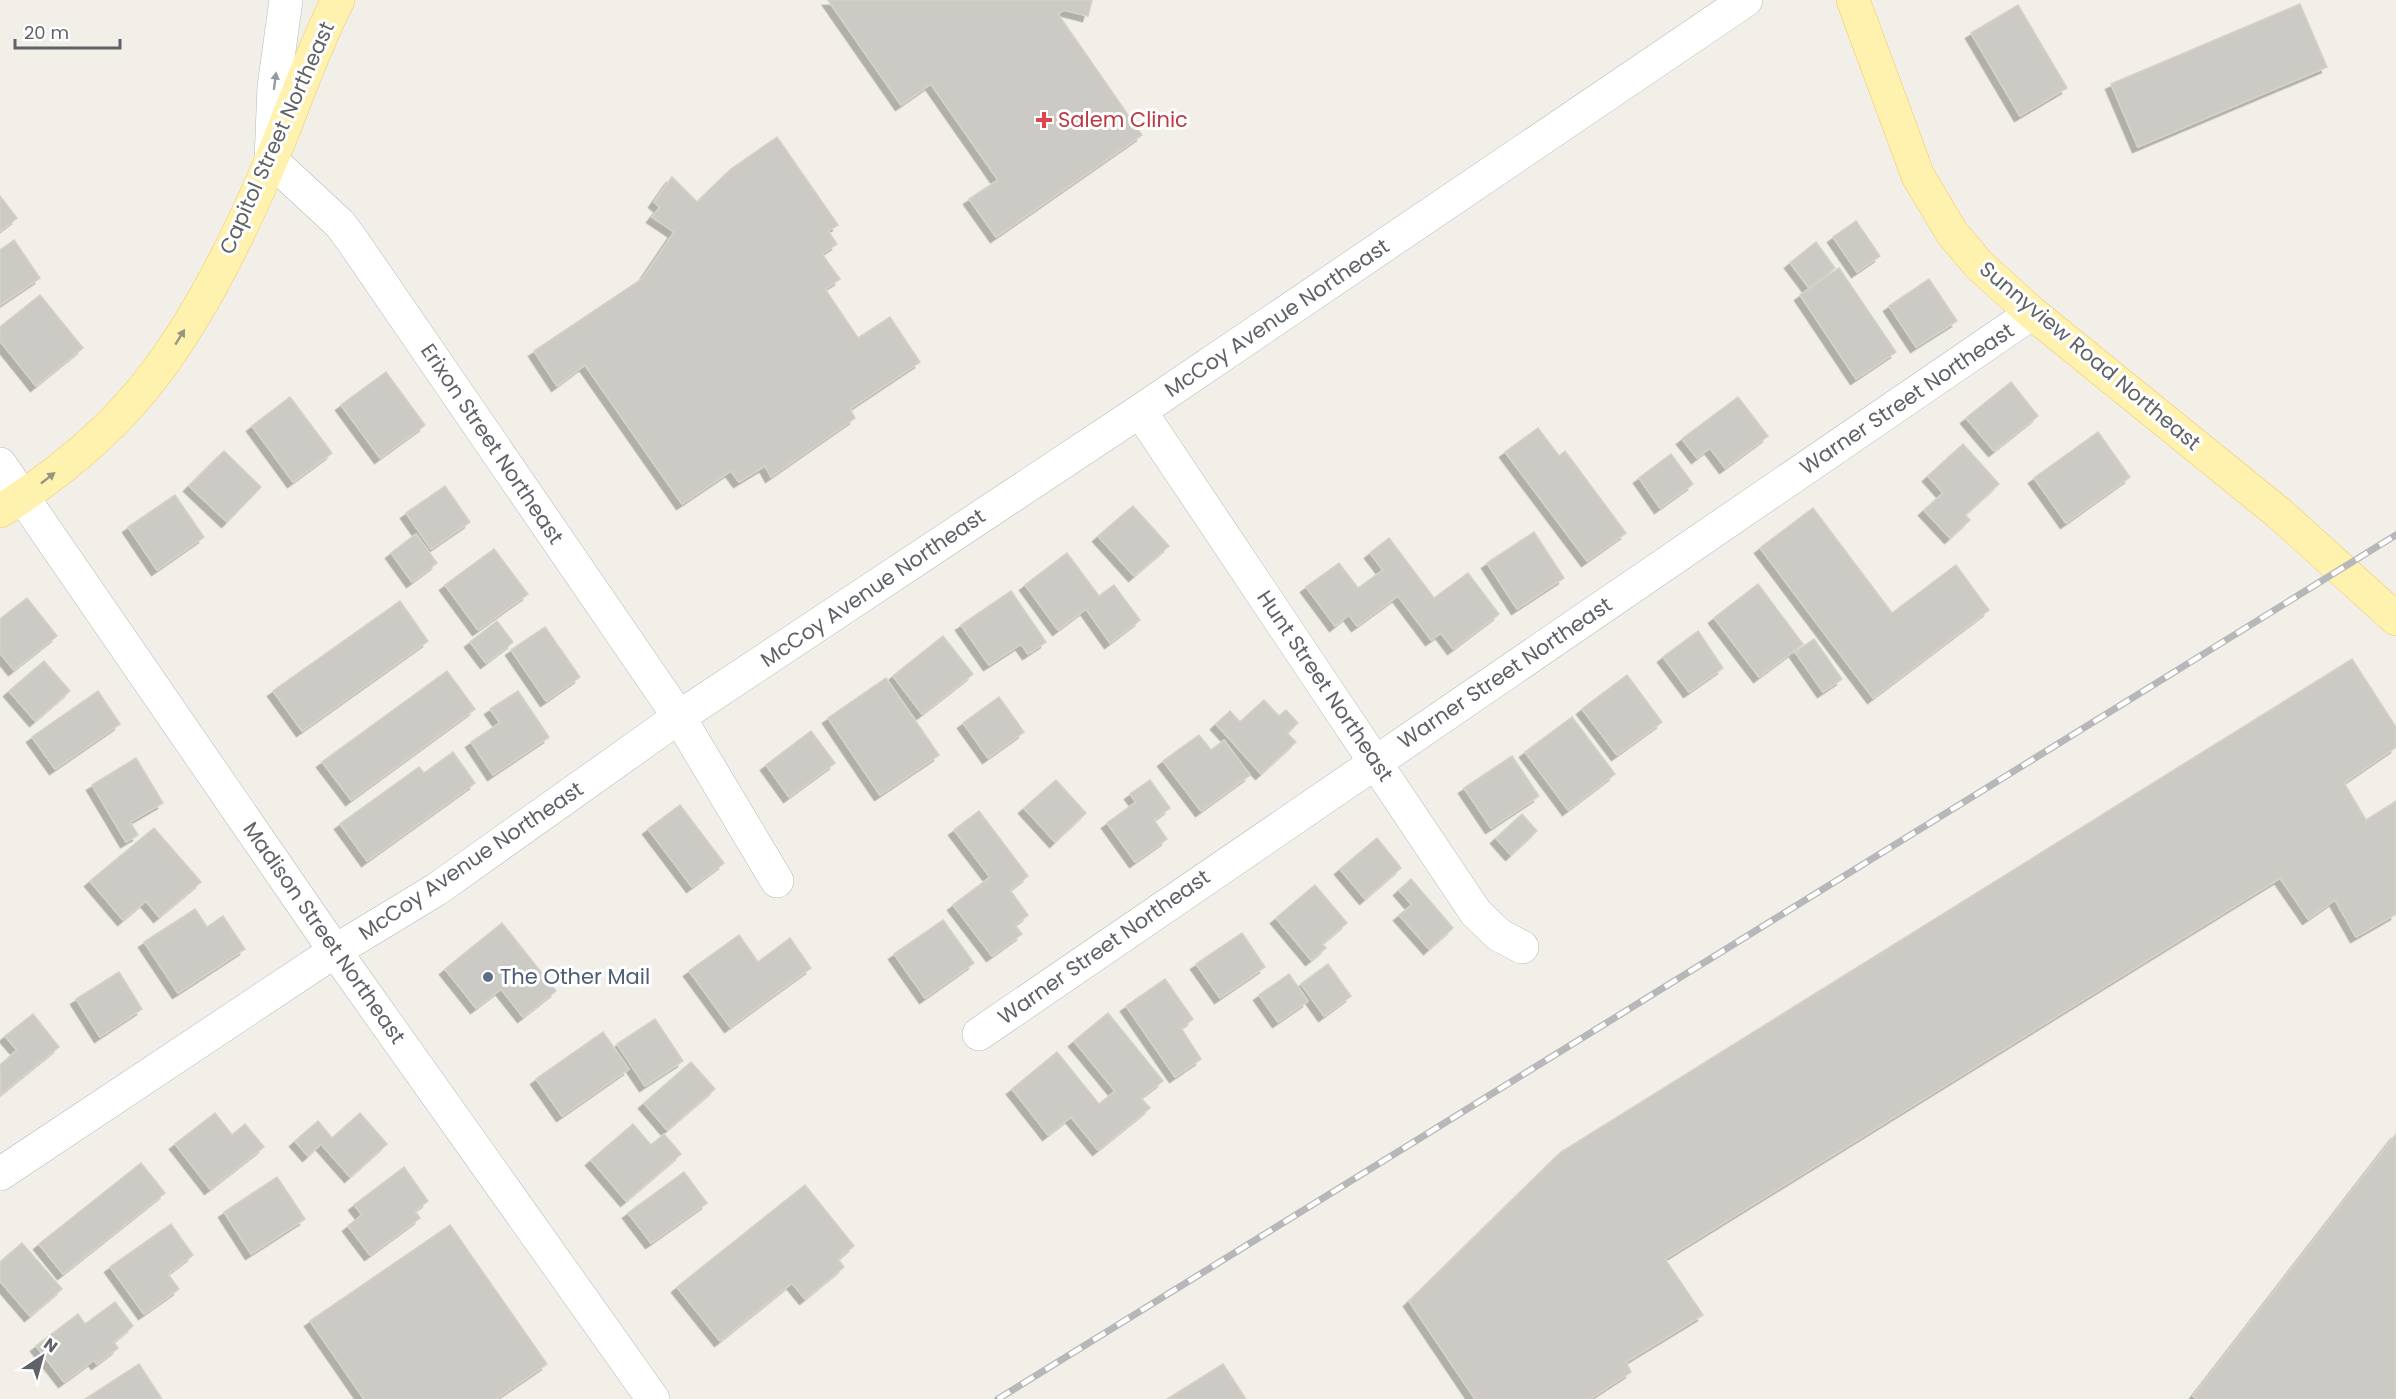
<svg xmlns="http://www.w3.org/2000/svg" width="2396" height="1399" viewBox="0 0 2396 1399" font-family="Poppins,sans-serif">
<defs>
<filter id="shadow"><feDropShadow dx="-5.5" dy="5.5" stdDeviation="0" flood-color="#0004"/></filter>
</defs>
<rect width="100%" height="100%" fill="#f1efe8"/>
<g fill="#cccac5" stroke="#d6d1c6" stroke-width="1.5" filter="url(#shadow)">
<path d="M 828,0 L 1092,0 L 1088,16 L 1064,10 L 1058,14 L 1142,135 L 996,237 L 969,199 L 998,180 L 931,84 L 901,105 Z"/>
<path d="M 2300,4 L 2327,67 L 2138,147 L 2111,84 Z"/>
<path d="M 2018,5 L 2067,88 L 2020,116 L 1971,33 Z"/>
<path d="M 777,137 L 838,225 L 828,231 L 837,244 L 822,254 L 840,279 L 825,289 L 858,338 L 890,317 L 920,362 L 850,409 L 855,418 L 771,477 L 765,466 L 739,482 L 731,471 L 682,504 L 585,365 L 557,386 L 534,351 L 643,278 L 674,232 L 652,217 L 660,207 L 654,202 L 672,177 L 697,202 L 731,169 Z"/>
<path d="M 0,196 L 17,218 L 0,231 Z"/>
<path d="M 1856,221 L 1880,256 L 1857,272 L 1833,237 Z"/>
<path d="M 14,240 L 40,278 L 0,305 L 0,250 Z"/>
<path d="M 1816,242 L 1835,268 L 1809,288 L 1790,263 Z"/>
<path d="M 1839,268 L 1896,352 L 1856,379 L 1800,295 Z"/>
<path d="M 1929,279 L 1957,321 L 1916,347 L 1889,306 Z"/>
<path d="M 40,295 L 83,348 L 36,386 L 0,341 L 0,327 Z"/>
<path d="M 386,372 L 425,425 L 380,458 L 341,405 Z"/>
<path d="M 2011,382 L 2038,416 L 1994,451 L 1966,418 Z"/>
<path d="M 290,397 L 332,453 L 293,482 L 252,426 Z"/>
<path d="M 1738,397 L 1768,436 L 1725,468 L 1710,448 L 1697,458 L 1682,439 Z"/>
<path d="M 1538,428 L 1559,456 L 1565,451 L 1626,533 L 1587,561 L 1505,452 Z"/>
<path d="M 2098,432 L 2130,477 L 2066,523 L 2034,478 Z"/>
<path d="M 1963,444 L 1999,484 L 1965,515 L 1970,520 L 1950,538 L 1924,510 L 1943,493 L 1928,476 Z"/>
<path d="M 224,451 L 261,487 L 227,522 L 189,486 Z"/>
<path d="M 1671,454 L 1693,484 L 1660,508 L 1639,478 Z"/>
<path d="M 445,486 L 470,522 L 431,549 L 406,513 Z"/>
<path d="M 175,495 L 204,537 L 157,570 L 128,527 Z"/>
<path d="M 1133,506 L 1169,546 L 1134,576 L 1098,536 Z"/>
<path d="M 1813,508 L 1892,613 L 1956,565 L 1989,610 L 1873,698 L 1760,548 Z"/>
<path d="M 1534,532 L 1564,578 L 1517,609 L 1487,563 Z"/>
<path d="M 416,534 L 437,563 L 412,582 L 391,553 Z"/>
<path d="M 1389,538 L 1434,598 L 1468,573 L 1499,614 L 1453,649 L 1441,633 L 1431,640 L 1398,596 L 1357,626 L 1349,615 L 1335,626 L 1306,587 L 1339,563 L 1358,588 L 1383,570 L 1370,553 Z"/>
<path d="M 494,549 L 528,594 L 478,630 L 445,585 Z"/>
<path d="M 1067,553 L 1099,596 L 1114,585 L 1140,620 L 1110,643 L 1086,609 L 1058,630 L 1025,585 Z"/>
<path d="M 1758,584 L 1803,644 L 1759,677 L 1714,618 Z"/>
<path d="M 1011,591 L 1046,642 L 1028,654 L 1021,644 L 989,665 L 961,625 Z"/>
<path d="M 27,598 L 57,636 L 14,670 L 0,653 L 0,619 Z"/>
<path d="M 400,601 L 428,641 L 302,731 L 273,691 Z"/>
<path d="M 497,621 L 513,642 L 486,663 L 470,642 Z"/>
<path d="M 545,627 L 580,677 L 546,701 L 511,650 Z"/>
<path d="M 1698,631 L 1723,668 L 1689,692 L 1663,657 Z"/>
<path d="M 943,636 L 973,674 L 922,714 L 893,676 Z"/>
<path d="M 1814,639 L 1842,679 L 1823,692 L 1795,652 Z"/>
<path d="M 2352,659 L 2396,727 L 2396,747 L 2344,783 L 2366,820 L 2396,801 L 2396,914 L 2356,937 L 2335,900 L 2308,919 L 2280,878 L 1665,1259 L 1703,1315 L 1626,1362 L 1631,1372 L 1590,1399 L 1475,1399 L 1409,1301 L 1561,1152 Z"/>
<path d="M 44,661 L 70,691 L 35,721 L 9,691 Z"/>
<path d="M 447,671 L 475,709 L 351,800 L 322,762 Z"/>
<path d="M 1627,675 L 1662,722 L 1617,755 L 1582,709 Z"/>
<path d="M 886,678 L 939,755 L 880,795 L 828,718 Z"/>
<path d="M 98,691 L 120,724 L 55,769 L 32,737 Z"/>
<path d="M 518,691 L 549,737 L 493,775 L 471,742 L 500,723 L 490,709 Z"/>
<path d="M 999,697 L 1024,732 L 988,758 L 963,723 Z"/>
<path d="M 1264,700 L 1279,716 L 1286,710 L 1298,723 L 1287,733 L 1296,742 L 1261,774 L 1216,724 L 1230,711 L 1240,722 Z"/>
<path d="M 1572,717 L 1615,774 L 1568,810 L 1525,752 Z"/>
<path d="M 811,731 L 835,763 L 789,797 L 766,765 Z"/>
<path d="M 1199,735 L 1211,750 L 1224,740 L 1250,775 L 1201,811 L 1163,761 Z"/>
<path d="M 453,752 L 475,783 L 367,861 L 340,824 L 419,767 L 424,773 Z"/>
<path d="M 1512,756 L 1539,796 L 1491,828 L 1464,788 Z"/>
<path d="M 136,758 L 163,803 L 130,822 L 138,835 L 126,842 L 92,785 Z"/>
<path d="M 1056,780 L 1086,813 L 1055,842 L 1024,808 Z"/>
<path d="M 1150,780 L 1170,808 L 1154,820 L 1167,839 L 1135,862 L 1107,823 L 1136,802 L 1130,794 Z"/>
<path d="M 680,805 L 724,863 L 692,887 L 648,829 Z"/>
<path d="M 979,811 L 1028,876 L 1010,890 L 1028,915 L 1015,925 L 1022,934 L 992,956 L 953,905 L 990,877 L 954,830 Z"/>
<path d="M 1522,814 L 1537,831 L 1511,855 L 1496,838 Z"/>
<path d="M 154,828 L 201,882 L 159,917 L 146,901 L 123,920 L 90,881 Z"/>
<path d="M 1377,838 L 1401,868 L 1365,899 L 1340,869 Z"/>
<path d="M 1411,879 L 1453,928 L 1429,949 L 1399,915 L 1412,905 L 1399,890 Z"/>
<path d="M 1315,885 L 1347,923 L 1322,944 L 1326,948 L 1311,960 L 1276,918 Z"/>
<path d="M 195,909 L 207,927 L 223,916 L 245,949 L 178,993 L 144,942 Z"/>
<path d="M 943,920 L 974,963 L 925,998 L 894,954 Z"/>
<path d="M 502,923 L 556,991 L 523,1017 L 501,989 L 476,1008 L 445,969 Z"/>
<path d="M 1242,933 L 1265,967 L 1220,998 L 1196,964 Z"/>
<path d="M 739,935 L 758,962 L 790,938 L 811,968 L 730,1027 L 689,971 Z"/>
<path d="M 1328,964 L 1351,996 L 1324,1016 L 1301,984 Z"/>
<path d="M 119,972 L 142,1009 L 100,1037 L 76,999 Z"/>
<path d="M 1289,974 L 1308,1001 L 1278,1022 L 1259,995 Z"/>
<path d="M 1165,979 L 1193,1019 L 1181,1028 L 1201,1059 L 1175,1077 L 1126,1006 Z"/>
<path d="M 1108,1013 L 1163,1081 L 1141,1098 L 1150,1108 L 1098,1150 L 1071,1117 L 1048,1135 L 1012,1089 L 1057,1052 L 1099,1104 L 1115,1091 L 1074,1041 Z"/>
<path d="M 33,1014 L 59,1047 L 1,1094 L 0,1065 L 17,1050 L 5,1036 Z"/>
<path d="M 655,1019 L 683,1061 L 645,1086 L 617,1044 Z"/>
<path d="M 603,1032 L 629,1069 L 562,1116 L 536,1079 Z"/>
<path d="M 691,1062 L 715,1089 L 667,1130 L 644,1103 Z"/>
<path d="M 215,1113 L 232,1135 L 245,1124 L 264,1147 L 210,1189 L 175,1144 Z"/>
<path d="M 360,1113 L 387,1144 L 350,1177 L 321,1144 L 308,1156 L 295,1141 L 318,1121 L 332,1138 Z"/>
<path d="M 633,1124 L 651,1145 L 664,1134 L 681,1154 L 626,1201 L 591,1160 Z"/>
<path d="M 2396,1134 L 2396,1399 L 2197,1399 L 2193,1396 Z"/>
<path d="M 141,1163 L 165,1193 L 63,1274 L 39,1244 Z"/>
<path d="M 404,1167 L 428,1201 L 415,1211 L 420,1218 L 370,1255 L 348,1226 L 362,1215 L 354,1205 Z"/>
<path d="M 684,1172 L 707,1203 L 651,1243 L 628,1213 Z"/>
<path d="M 277,1177 L 305,1219 L 251,1254 L 224,1212 Z"/>
<path d="M 805,1185 L 854,1246 L 838,1259 L 844,1267 L 805,1299 L 792,1283 L 720,1341 L 677,1287 Z"/>
<path d="M 171,1224 L 193,1255 L 168,1274 L 179,1289 L 144,1314 L 110,1267 Z"/>
<path d="M 450,1225 L 547,1364 L 496,1399 L 364,1399 L 310,1321 Z"/>
<path d="M 22,1243 L 62,1289 L 30,1316 L 0,1281 L 0,1262 Z"/>
<path d="M 115,1302 L 133,1326 L 114,1342 L 118,1348 L 97,1364 L 94,1360 L 64,1382 L 36,1346 L 78,1314 L 85,1324 Z"/>
<path d="M 139,1364 L 162,1399 L 85,1399 Z"/>
<path d="M 1223,1364 L 1246,1399 L 1167,1399 Z"/>
</g>
<g fill="none" stroke-linecap="round" stroke-linejoin="round">
<g stroke="#b5b8bc" stroke-width="34">
<g id="minor">
<path d="M 286,0 L 274,87 L 271,160 L 340,224 L 354,243 L 679,717 L 777,881"/>
<path d="M 1140,411 L 1476,913 L 1499,935 L 1522,947"/>
<path d="M 0,464 L 335,951 L 653,1399"/>
<path d="M 979,1034 L 2032,313"/>
<path d="M 0,1174 L 335,951 L 437,889 L 679,717 L 1140,411 L 1746,0"/>
</g>
</g>
<g stroke="#f2c960" stroke-width="34">
<g id="major">
<path d="M 1853,0 L 1918,176 L 1952,233 L 1979,265 L 2032,313 L 2280,514 L 2396,619"/>
<path d="M 0,511 C 59,474 116,427 158,370 C 204,308 240,234 270,163 C 293,109 311,53 338,0"/>
</g>
</g>
<use href="#minor" stroke="#fff" stroke-width="33"/>
<use href="#major" stroke="#fff2af" stroke-width="33"/>
<g stroke="#b6b7b8" stroke-width="7">
<path id="rail" d="M 998,1399 L 2396,535"/>
</g>
<use href="#rail" stroke="#fff" stroke-width="4.5" stroke-dasharray="14" stroke-linecap="butt"/>
</g>
<defs><path id="oneway-solid" d="M-6-.8H1V-3.2L6.5 0L1 3.2V.8H-6Z" transform="scale(1.5)"/></defs>
<use fill="#979a9d" href="#oneway-solid" transform="translate(275 81) rotate(-83)"/>
<g fill="#979581">
<use href="#oneway-solid" transform="translate(180 337) rotate(-59)"/>
<use href="#oneway-solid" transform="translate(48 478) rotate(-38)"/>
</g>
<path fill="#e0444e" stroke="#fff" stroke-width="2" d="M1041 111h6v6h6v6h-6v6h-6v-6h-6v-6h6z"/>
<circle fill="#5c6f8a" stroke="#fff" stroke-width="2" cx="488" cy="977" r="6"/>
<g text-anchor="middle" stroke-width="6" stroke-linejoin="round" paint-order="stroke">
<g font-size="21" fill="#be3a42" stroke="#fff" text-anchor="start">
<text x="1058" y="127">Salem Clinic</text>
</g>
<g font-size="21" fill="#5f6368" stroke="#fff">
<text transform="translate(277 138) rotate(-66)" y="7">Capitol Street Northeast</text>
<text transform="translate(1277 318) rotate(-34)" y="7">McCoy Avenue Northeast</text>
<text transform="translate(2090 356) rotate(40)" y="7">Sunnyview Road Northeast</text>
<text transform="translate(1907 399) rotate(-34)" y="7">Warner Street Northeast</text>
<text transform="translate(492 444) rotate(56)" y="7">Erixon Street Northeast</text>
<text transform="translate(873 588) rotate(-34)" y="7">McCoy Avenue Northeast</text>
<text transform="translate(1505 673) rotate(-34)" y="7">Warner Street Northeast</text>
<text transform="translate(1325 686) rotate(56)" y="7">Hunt Street Northeast</text>
<text transform="translate(471 861) rotate(-34)" y="7">McCoy Avenue Northeast</text>
<text transform="translate(324 933) rotate(55)" y="7">Madison Street Northeast</text>
<text transform="translate(1104 947) rotate(-35)" y="7">Warner Street Northeast</text>
</g>
<g font-size="21" fill="#4e5e75" stroke="#fff" text-anchor="start">
<text x="500" y="984">The Other Mail</text>
</g>
</g>
<g transform="translate(42 1357) rotate(36)" stroke="#ffffff" stroke-width="4.5" paint-order="stroke">
<path d="M0-4.5L10 22L0 15L-10 22Z" fill="#5f6368"/>
<text y="-9" font-size="16" font-weight="bold" text-anchor="middle" fill="#5f6368">N</text>
</g>
<path d="M15 39v9h105v-9" fill="none" stroke="#5f6368" stroke-width="3"/>
<text x="24" y="39" font-size="18" fill="#5f6368" stroke="#ffffff" stroke-width="4.5" paint-order="stroke">20 m</text>
</svg>
